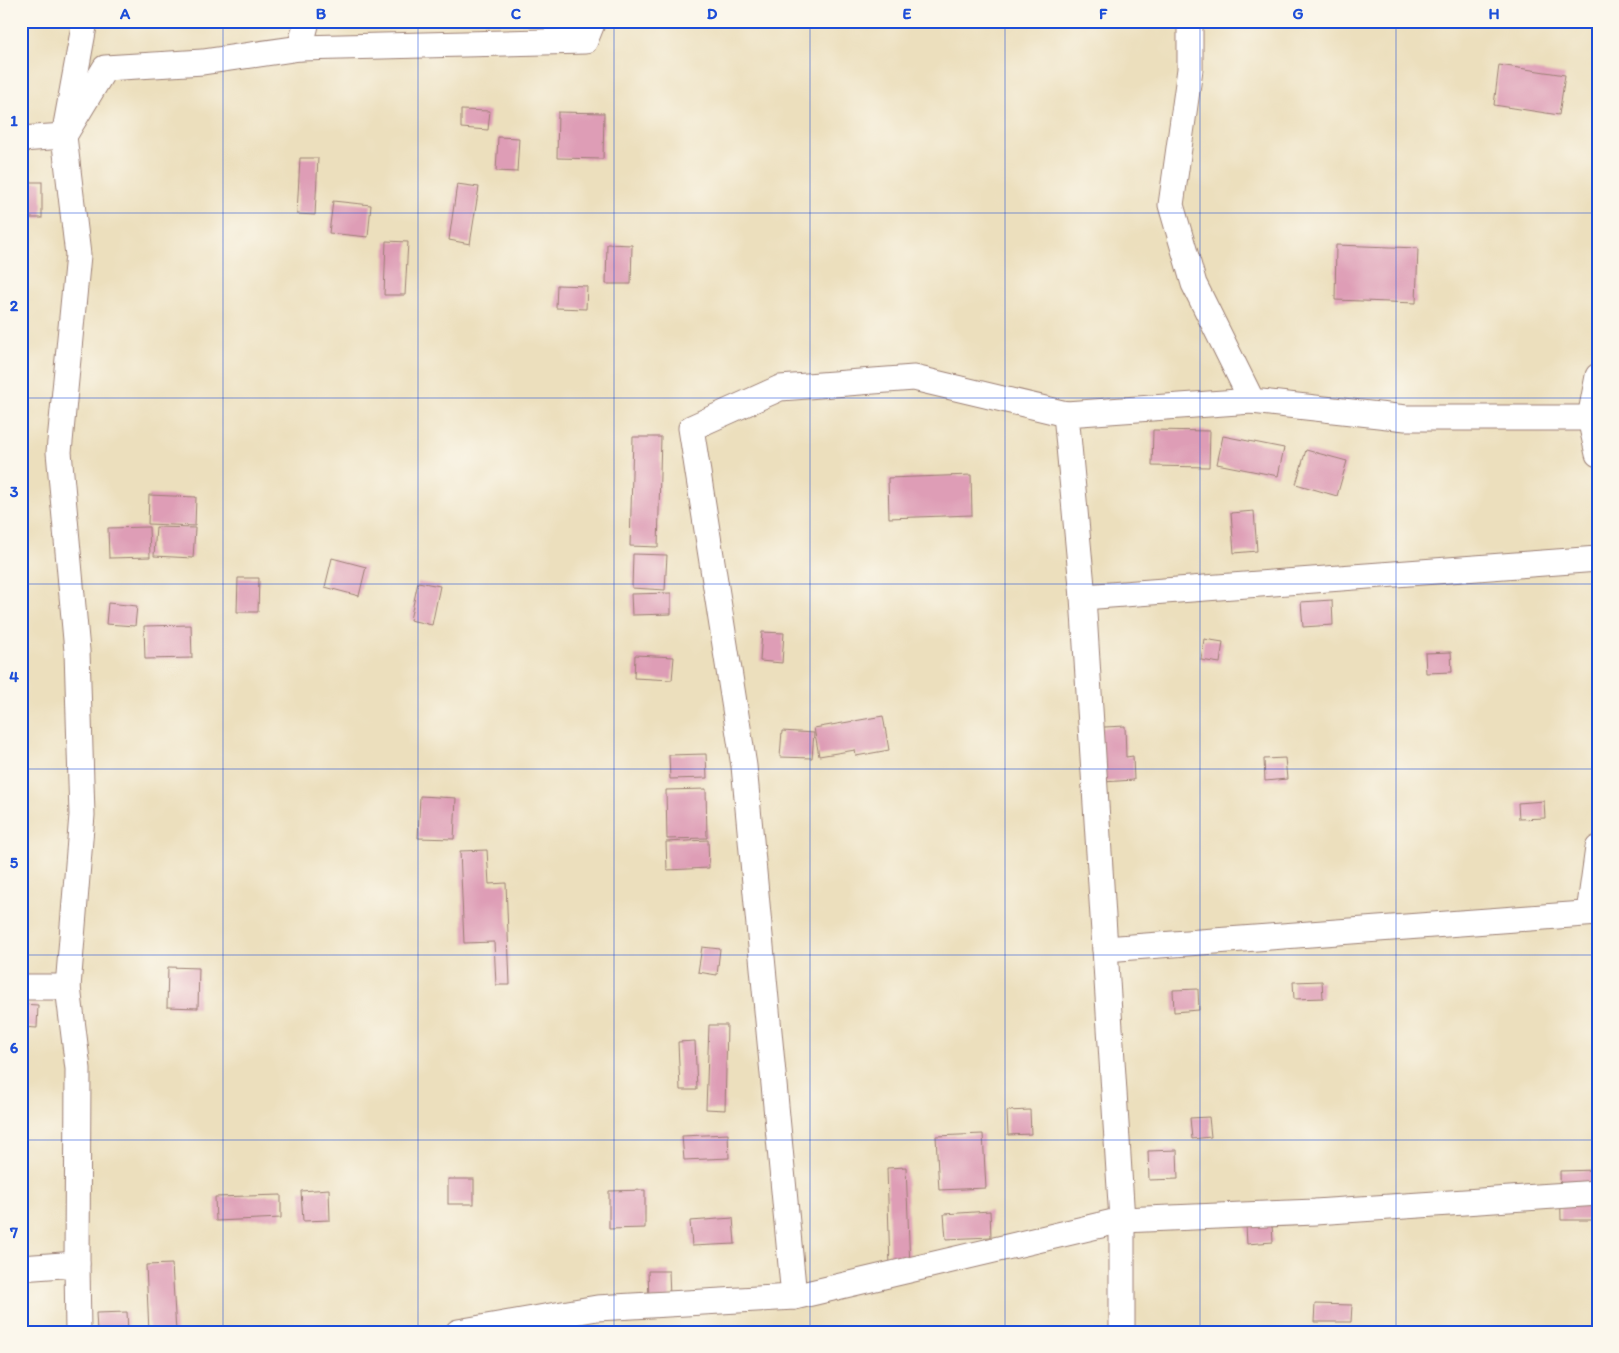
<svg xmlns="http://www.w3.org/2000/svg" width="1619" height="1353" viewBox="0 0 1619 1353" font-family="Itim,sans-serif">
<rect width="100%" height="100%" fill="#fbf7ec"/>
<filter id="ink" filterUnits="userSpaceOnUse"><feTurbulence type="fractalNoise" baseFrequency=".02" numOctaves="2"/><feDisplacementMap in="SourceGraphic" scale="10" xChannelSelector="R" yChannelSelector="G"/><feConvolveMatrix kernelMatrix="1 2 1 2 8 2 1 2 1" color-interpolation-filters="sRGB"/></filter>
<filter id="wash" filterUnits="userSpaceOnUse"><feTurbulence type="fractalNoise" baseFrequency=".0096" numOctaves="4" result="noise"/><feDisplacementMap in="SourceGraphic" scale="20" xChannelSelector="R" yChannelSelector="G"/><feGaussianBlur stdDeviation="1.12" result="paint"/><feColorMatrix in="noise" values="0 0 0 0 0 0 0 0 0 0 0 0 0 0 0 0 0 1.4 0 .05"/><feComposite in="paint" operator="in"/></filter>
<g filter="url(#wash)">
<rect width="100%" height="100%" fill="#ecdfbd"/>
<g id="blocks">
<g fill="#de9db6">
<path d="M 1499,65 L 1565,75 L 1559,115 L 1494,105 Z"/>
<path d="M 461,110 L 490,111 L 488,130 L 461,128 Z"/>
<path d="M 558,112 L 604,113 L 603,159 L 557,158 Z"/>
<path d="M 498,137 L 519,138 L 517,172 L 496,171 Z"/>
<path d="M 300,158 L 318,158 L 315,215 L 297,214 Z"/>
<rect x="21" y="182" width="21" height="36"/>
<path d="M 457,184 L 479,187 L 470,244 L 449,240 Z"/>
<path d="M 333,201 L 371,205 L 368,237 L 329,233 Z"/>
<path d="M 386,241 L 408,242 L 405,295 L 384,295 Z"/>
<path d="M 607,244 L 632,245 L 631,284 L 606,284 Z"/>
<path d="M 1336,245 L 1418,248 L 1416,303 L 1335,300 Z"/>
<path d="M 557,285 L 587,286 L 586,309 L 556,308 Z"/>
<path d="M 1153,430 L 1210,431 L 1209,467 L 1152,466 Z"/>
<path d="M 1223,436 L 1284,448 L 1278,476 L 1217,464 Z"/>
<path d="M 633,437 L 661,437 L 658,547 L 630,546 Z"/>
<path d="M 1306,450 L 1347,461 L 1337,496 L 1296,484 Z"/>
<path d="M 971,475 L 972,515 L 889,518 L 888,478 Z"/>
<path d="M 149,495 L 196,497 L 195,526 L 148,524 Z"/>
<path d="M 1254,511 L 1257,551 L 1234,553 L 1231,513 Z"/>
<path d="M 149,527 L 150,557 L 109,558 L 108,528 Z"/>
<path d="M 156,527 L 195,528 L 193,558 L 154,556 Z"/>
<path d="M 633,554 L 667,555 L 665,590 L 632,588 Z"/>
<path d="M 332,558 L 366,567 L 359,596 L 325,587 Z"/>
<path d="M 238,578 L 259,578 L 258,612 L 237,612 Z"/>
<path d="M 418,582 L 440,586 L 432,625 L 410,620 Z"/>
<path d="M 671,593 L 671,614 L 632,615 L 631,594 Z"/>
<path d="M 1332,600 L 1333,625 L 1303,627 L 1301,602 Z"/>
<path d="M 108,603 L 137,606 L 135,626 L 106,624 Z"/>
<path d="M 191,625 L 192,658 L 145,659 L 144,626 Z"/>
<path d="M 762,632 L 784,633 L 782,663 L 760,661 Z"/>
<path d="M 1204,639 L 1223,642 L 1220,663 L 1201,660 Z"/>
<path d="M 1451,652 L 1452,672 L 1426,673 L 1425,653 Z"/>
<path d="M 635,655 L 674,657 L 672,680 L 634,678 Z"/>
<path d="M 883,716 L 889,750 L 856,756 L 855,750 L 819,756 L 814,728 Z"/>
<path d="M 1125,726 L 1126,757 L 1133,756 L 1134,780 L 1088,783 L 1085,728 Z"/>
<path d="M 782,731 L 814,733 L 812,758 L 780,757 Z"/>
<path d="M 706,754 L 707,778 L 670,779 L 669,755 Z"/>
<path d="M 1285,758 L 1287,779 L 1265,781 L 1264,759 Z"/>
<path d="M 706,789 L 707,838 L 667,839 L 666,790 Z"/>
<path d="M 420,796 L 456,798 L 454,839 L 418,838 Z"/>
<path d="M 1544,801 L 1545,818 L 1519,819 L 1518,803 Z"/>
<path d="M 708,840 L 709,868 L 667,870 L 666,842 Z"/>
<path d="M 487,850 L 489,884 L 506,883 L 510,985 L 496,985 L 494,942 L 464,943 L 460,851 Z"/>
<path d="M 702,947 L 720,949 L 717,975 L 698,972 Z"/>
<path d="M 168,967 L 199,968 L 198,1008 L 167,1007 Z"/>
<path d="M 1322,981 L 1323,998 L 1294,999 L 1293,982 Z"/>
<path d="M 1198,989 L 1199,1010 L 1174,1012 L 1173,990 Z"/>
<path d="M 21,1004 L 38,1005 L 37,1028 L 21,1027 Z"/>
<path d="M 709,1025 L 727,1025 L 725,1110 L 706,1109 Z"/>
<path d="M 695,1041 L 697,1090 L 680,1090 L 678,1042 Z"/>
<path d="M 1030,1110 L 1031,1134 L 1008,1135 L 1007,1111 Z"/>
<path d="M 1209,1117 L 1211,1137 L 1192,1139 L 1190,1118 Z"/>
<path d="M 728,1134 L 729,1158 L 684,1160 L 682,1136 Z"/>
<path d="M 983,1134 L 986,1188 L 939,1190 L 936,1136 Z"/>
<path d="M 1177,1150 L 1178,1179 L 1149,1180 L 1148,1151 Z"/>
<path d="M 906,1167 L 910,1267 L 890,1268 L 887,1168 Z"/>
<path d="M 1598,1170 L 1598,1220 L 1561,1220 L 1560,1171 Z"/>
<rect x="448" y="1179" width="26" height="25"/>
<path d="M 329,1189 L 330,1220 L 303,1221 L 301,1191 Z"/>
<path d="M 645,1190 L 645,1228 L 609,1229 L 609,1191 Z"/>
<path d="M 281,1195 L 281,1218 L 216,1221 L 215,1197 Z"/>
<path d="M 990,1211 L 991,1237 L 946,1239 L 944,1214 Z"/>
<path d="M 733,1218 L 735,1244 L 692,1246 L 690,1221 Z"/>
<path d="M 1272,1224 L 1273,1242 L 1247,1244 L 1246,1225 Z"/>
<path d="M 172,1264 L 176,1332 L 149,1332 L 146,1265 Z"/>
<path d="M 648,1271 L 669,1271 L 670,1299 L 649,1300 Z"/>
<path d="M 1315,1304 L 1352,1305 L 1351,1322 L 1314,1322 Z"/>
<path d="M 127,1312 L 128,1332 L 97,1332 L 96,1313 Z"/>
</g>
</g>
</g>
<g filter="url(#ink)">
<use href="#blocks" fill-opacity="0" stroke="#9b7f74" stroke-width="1"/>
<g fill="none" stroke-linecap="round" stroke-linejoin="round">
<g stroke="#9b7f74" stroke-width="27">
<g id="minor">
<path d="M 1190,21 L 1190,69 L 1171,205 L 1194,284 L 1252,401 L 1406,418 L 1598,418"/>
<path d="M 300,48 L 307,21"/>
<path d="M 21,139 L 64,136 L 105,68 L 203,62 L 300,48 L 585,41 L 593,21"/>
<path d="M 1598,376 L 1590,418 L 1598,454"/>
<path d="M 1083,597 L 1598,559"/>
<path d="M 1589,913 L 1598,848"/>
<path d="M 1105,949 L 1598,913"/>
<path d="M 21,987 L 68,987"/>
<path d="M 21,1268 L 77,1264"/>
<path d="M 794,1297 L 744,766 L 691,428 L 780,388 L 914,378 L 1066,414"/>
<path d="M 78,1332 L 77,1264 L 78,1069 L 68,987 L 82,815 L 77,651 L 59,452 L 78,255 L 64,136 L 85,21"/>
<path d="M 458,1332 L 597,1308 L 794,1297 L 1122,1220 L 1315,1212 L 1598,1193"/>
<path d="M 1122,1332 L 1122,1220 L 1083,597 L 1066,414 L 1252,401"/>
</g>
</g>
<use href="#minor" stroke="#fff" stroke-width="25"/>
</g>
</g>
<path fill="none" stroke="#1d4ed8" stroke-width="1" stroke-opacity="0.55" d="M 223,21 L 223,1332M 418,21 L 418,1332M 614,21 L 614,1332M 810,21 L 810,1332M 1005,21 L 1005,1332M 1200,21 L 1200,1332M 1396,21 L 1396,1332M 21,213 L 1598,213M 21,398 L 1598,398M 21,584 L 1598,584M 21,769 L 1598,769M 21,955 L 1598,955M 21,1140 L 1598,1140"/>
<rect width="1619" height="1353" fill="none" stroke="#fbf7ec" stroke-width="55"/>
<rect x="28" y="28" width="1564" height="1298" fill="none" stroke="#1d4ed8" stroke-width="2"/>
<g font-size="16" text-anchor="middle" font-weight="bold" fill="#1d4ed8">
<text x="125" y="19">A</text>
<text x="321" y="19">B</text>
<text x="516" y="19">C</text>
<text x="712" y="19">D</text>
<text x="907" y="19">E</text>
<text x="1103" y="19">F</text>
<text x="1298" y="19">G</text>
<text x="1494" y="19">H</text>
<text x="14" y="126">1</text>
<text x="14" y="311">2</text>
<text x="14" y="497">3</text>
<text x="14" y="682">4</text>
<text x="14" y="868">5</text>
<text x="14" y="1053">6</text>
<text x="14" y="1238">7</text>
</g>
</svg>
